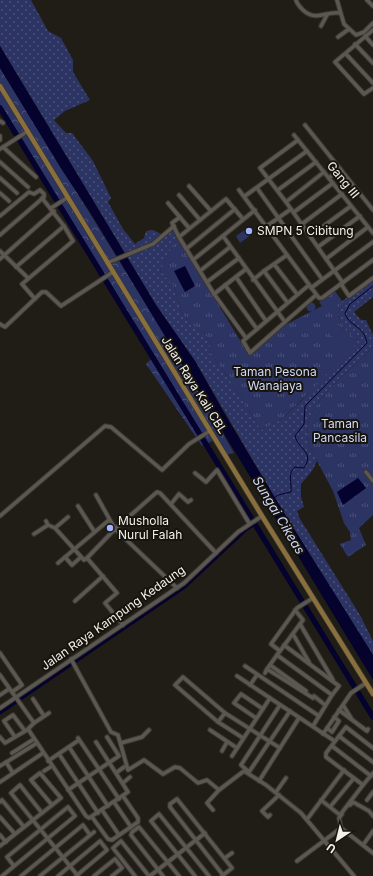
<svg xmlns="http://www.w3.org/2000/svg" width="373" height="876" viewBox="0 0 373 876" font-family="Inter,sans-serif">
<defs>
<pattern id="grass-dots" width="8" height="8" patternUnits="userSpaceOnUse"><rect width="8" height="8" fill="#2c3463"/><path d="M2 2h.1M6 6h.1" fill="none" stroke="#4b527a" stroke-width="1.8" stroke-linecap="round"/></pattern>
<pattern id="forest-crowns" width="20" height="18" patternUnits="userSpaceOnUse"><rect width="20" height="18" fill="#2c3463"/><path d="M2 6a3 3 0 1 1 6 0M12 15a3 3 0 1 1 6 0" fill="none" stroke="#4b527a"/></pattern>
<pattern id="park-tufts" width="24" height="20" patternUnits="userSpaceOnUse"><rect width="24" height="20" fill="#2c3463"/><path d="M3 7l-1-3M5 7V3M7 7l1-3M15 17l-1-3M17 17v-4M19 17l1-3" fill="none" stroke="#4b527a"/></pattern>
</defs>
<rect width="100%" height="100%" fill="#201d16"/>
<path fill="url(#grass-dots)" d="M 0,0 L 31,0 L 48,31 L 61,38 L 73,60 L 73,72 L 90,100 L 65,111 L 54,120 L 66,133 L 72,133 L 93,161 L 111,198 L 108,202 L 123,229 L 135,244 L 144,238 L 146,231 L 153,230 L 161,234 L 173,227 L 179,240 L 172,247 L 160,271 L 174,286 L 181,312 L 190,323 L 204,333 L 211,343 L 209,352 L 229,379 L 261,430 L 282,419 L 302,400 L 357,340 L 343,328 L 338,315 L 342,301 L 373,280 L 373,297 L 354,312 L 361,320 L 366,320 L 373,335 L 373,347 C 352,369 323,389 310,417 C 306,426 309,433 307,442 L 317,461 L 312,471 L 301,484 L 301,497 L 304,507 L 297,511 L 300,519 L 360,615 L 373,641 L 373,655 L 276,500 L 195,361 L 156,305 L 0,46 Z"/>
<path fill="url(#forest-crowns)" d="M 0,68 C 78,196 160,323 234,453 L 225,455 L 214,440 L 202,446 L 146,364 L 153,357 L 0,105 Z"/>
<g fill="url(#park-tufts)">
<path d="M 179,240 L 249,355 L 283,326 L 322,306 L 319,302 L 335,291 L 342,301 L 338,315 L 343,328 L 357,340 L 353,349 L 282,419 L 261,430 L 229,379 L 209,352 L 211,343 L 204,333 L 190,323 L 181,312 L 174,286 L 160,271 L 172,246 Z"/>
<path d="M 373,347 L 373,515 L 359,528 L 366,545 L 348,557 L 340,544 L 351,540 L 350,532 L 344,523 L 333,491 L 307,442 C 309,433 306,426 310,417 C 323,389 352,369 373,347 Z"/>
</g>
<g fill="#2c3463">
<path d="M 246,229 L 251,235 L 240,243 L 236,236 Z"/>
<circle cx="311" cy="307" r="4.5"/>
<path d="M 339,325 L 354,342 L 344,350 L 342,348 L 337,352 L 330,344 L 334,340 L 329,333 Z"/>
</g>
<g fill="#05022d">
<path d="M 0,46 L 156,305 L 195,361 L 227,418 L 289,521 L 373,655 L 373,680 L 90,212 L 62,170 L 0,68 Z"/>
<path d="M 185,266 L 195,286 L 185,292 L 174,271 Z"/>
<path d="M 358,478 L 366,488 L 343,505 L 337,492 Z"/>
</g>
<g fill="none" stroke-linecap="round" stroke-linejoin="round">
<path stroke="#05022d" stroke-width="1" d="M 274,498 L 278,495 L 291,492 C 292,482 287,474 295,467 L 304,468 C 315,452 298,449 295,436 L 304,424 L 305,406 L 367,343 C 364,325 348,326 345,313 L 350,304 L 373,286"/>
<path stroke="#05022d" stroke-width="3" d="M 0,713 L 185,587 L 247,529 L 255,524"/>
<path stroke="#05022d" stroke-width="5.5" d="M 0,108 L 373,717"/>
<g stroke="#393632" stroke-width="5.5">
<g id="minor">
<path d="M 296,0 C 297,4 300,7 303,10 C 316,22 326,11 340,13"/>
<path d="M 337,0 L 344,24 L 356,35 L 364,32 L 373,23"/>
<path d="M 367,0 L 373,6"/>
<path d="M 321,26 L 327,15"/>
<path d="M 373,30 L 335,62 L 364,94 L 373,88"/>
<path d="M 365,36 L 373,45"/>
<path d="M 338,37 L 349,29"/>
<path d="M 355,44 L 373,63"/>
<path d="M 346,54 L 373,83"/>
<path d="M 0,121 L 3,123"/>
<path d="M 305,125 L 373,210"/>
<path d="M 294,135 L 373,233"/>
<path d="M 0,136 L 0,140"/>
<path d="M 3,147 L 36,177"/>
<path d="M 0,149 L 28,131"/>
<path d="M 0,162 L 28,187"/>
<path d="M 324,172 L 286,202 L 343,283"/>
<path d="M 0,178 L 17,193"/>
<path d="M 329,178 L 340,169"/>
<path d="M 189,186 L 211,211"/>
<path d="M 257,188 L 322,279"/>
<path d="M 239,190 L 319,298 L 322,298 L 373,260"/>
<path d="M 278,190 L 316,162"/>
<path d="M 0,193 L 9,201"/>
<path d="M 179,195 L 200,220"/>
<path d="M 245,196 L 307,151"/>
<path d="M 286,202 L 260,168 L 298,140"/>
<path d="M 168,203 L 189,228"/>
<path d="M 51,208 L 67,198"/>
<path d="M 294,212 L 333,183"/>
<path d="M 0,216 L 29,192 L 34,194 L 40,190 L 44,194 L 44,197 L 0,235"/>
<path d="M 243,219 L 226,199 L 179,237 L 214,294 L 246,338"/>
<path d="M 302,224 L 342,194"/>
<path d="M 267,226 L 291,209"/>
<path d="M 223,236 L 285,322 L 316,295"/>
<path d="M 310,236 L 351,206"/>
<path d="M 179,237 L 172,223 L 180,217"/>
<path d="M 318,247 L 360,216"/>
<path d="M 186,249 L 235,209"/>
<path d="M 0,251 L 28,278"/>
<path d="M 287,255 L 264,271 L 287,302"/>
<path d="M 0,259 L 54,211"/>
<path d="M 326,259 L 368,227"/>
<path d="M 193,260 L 255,210"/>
<path d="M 107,263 L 153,244 L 174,226"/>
<path d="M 274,264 L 297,294"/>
<path d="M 16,267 L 64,226"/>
<path d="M 200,271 L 230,247"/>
<path d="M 236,277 L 266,321"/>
<path d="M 253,280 L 264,271"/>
<path d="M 207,282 L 239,258"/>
<path d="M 341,284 L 349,296 L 373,278"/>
<path d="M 225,285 L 257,329"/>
<path d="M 311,288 L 373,242"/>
<path d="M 214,294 L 246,269"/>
<path d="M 35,299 L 22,284 L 73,241 L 64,226 L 42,198"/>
<path d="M 285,322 L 250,353 L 243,341 L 309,285"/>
<path d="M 0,324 L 5,327 L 42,292 L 46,292 L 61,306 L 113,272"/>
<path d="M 366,472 L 373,481"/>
<path d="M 195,473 L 206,482 L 217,470 L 249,523"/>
<path d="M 96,495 L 115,529 L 177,588"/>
<path d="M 171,504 L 179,494 L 188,502 L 191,500"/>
<path d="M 78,506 L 94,531"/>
<path d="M 0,516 L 105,426 L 111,427 L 162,470 L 189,444 L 210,431"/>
<path d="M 46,521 L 48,525 L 55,528 L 84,560 L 87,558 L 117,593 L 105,603 L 123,625"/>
<path d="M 55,528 L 68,517"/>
<path d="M 34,534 L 48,525"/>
<path d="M 65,557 L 72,565 L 81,557"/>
<path d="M 87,558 L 115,529 L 157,492 L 160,493 L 216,553"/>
<path d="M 58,563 L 109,520"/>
<path d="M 75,601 L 103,576"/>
<path d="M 300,624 L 333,680"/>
<path d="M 293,634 L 309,662"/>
<path d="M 284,645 L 339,686 L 332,695"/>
<path d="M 280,651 L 303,620 L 295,610"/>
<path d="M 0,653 L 22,685 L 12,692"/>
<path d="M 277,655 L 280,651 L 271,644 L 297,608 L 313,598"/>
<path d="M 71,659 L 111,732 L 118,735 L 128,770 L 144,760 L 163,774 L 175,767 L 180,768 L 198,783 L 207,780 L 219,790 L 244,771 L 266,785 L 301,813 L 354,876"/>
<path d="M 270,665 L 306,691"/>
<path d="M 245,666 L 319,716"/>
<path d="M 267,669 L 277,655 L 332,695 L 313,726"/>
<path d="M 265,673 L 267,669 L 313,698"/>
<path d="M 0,675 L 34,723 L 28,729 L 86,816 L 89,818 L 128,792 L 96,742"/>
<path d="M 237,676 L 333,740"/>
<path d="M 250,685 L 257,675"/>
<path d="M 0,695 L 9,689"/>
<path d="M 314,696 L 325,705"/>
<path d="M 33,699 L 44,716"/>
<path d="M 280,705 L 241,765 L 249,772 L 290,711"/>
<path d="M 343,705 L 351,718"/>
<path d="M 0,708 L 184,583 L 238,532 L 262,516"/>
<path d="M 339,710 L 367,731 L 368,729"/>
<path d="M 256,718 L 234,703 L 241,694 L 263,709"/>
<path d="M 218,722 L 175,685 L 183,677 L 225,713"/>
<path d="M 34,723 L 49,713"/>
<path d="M 327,728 L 332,732 L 339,721 L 334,717"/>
<path d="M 210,730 L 237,748"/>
<path d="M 323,734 L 351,693 L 366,683"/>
<path d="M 339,736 L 373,762"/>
<path d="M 0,737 L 5,743 L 27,730"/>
<path d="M 15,737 L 4,721 L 13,715 L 25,731"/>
<path d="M 78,738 L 119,799"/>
<path d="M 243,738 L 218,722 L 225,713 L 280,748"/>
<path d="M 121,743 L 142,737 L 149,730"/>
<path d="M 332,746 L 371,776"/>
<path d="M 69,747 L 108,806"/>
<path d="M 373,748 L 346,727 L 326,753 L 326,757 L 363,785 L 373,773"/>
<path d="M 222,751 L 227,742"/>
<path d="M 12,753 L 34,739"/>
<path d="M 59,754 L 98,813"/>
<path d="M 232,756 L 270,698"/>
<path d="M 48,761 L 79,740"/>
<path d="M 6,762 L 13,773"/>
<path d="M 0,766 L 37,743"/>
<path d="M 44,771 L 52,766"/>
<path d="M 116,773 L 124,767"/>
<path d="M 259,781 L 299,718"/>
<path d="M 0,782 L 43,753"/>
<path d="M 123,783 L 130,777"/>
<path d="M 68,790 L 119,756 L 107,737"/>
<path d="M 276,792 L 286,778"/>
<path d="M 321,800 L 340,815 L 363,785"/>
<path d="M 367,800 L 373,792"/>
<path d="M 0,802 L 2,800 L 24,827"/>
<path d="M 114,802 L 131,827"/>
<path d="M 350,805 L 353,802 L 369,811 L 373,816"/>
<path d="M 330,807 L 354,778"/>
<path d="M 102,810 L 119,835"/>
<path d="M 213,810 L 207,803 L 219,790"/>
<path d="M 42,813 L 20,785 L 11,793 L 78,876"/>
<path d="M 270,815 L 268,817 L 262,811 L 279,795"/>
<path d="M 0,817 L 15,834"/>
<path d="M 92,817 L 108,839 L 112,840 L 138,822 L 138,818 L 123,796"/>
<path d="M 308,818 L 344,770"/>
<path d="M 341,828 L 339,818 L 342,814"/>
<path d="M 0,835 L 6,842"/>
<path d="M 363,845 L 373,831"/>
<path d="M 0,846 C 20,830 41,814 61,798 L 40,773 L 31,780 L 52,805"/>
<path d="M 225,858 L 232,853"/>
<path d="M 297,861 L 341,828 L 373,853"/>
<path d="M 2,876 L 75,816 L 68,807 L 7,857 L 14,866"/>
<path d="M 21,876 L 83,825 L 90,835"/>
<path d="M 40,876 L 94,832"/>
<path d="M 58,876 L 100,841 L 107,850 L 76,876"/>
<path d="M 94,876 L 115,859 L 122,868 L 112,876"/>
<path d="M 135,876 L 113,848 L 121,841 L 149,876"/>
<path d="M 150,876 L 205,833"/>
<path d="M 163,876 L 131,835 L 132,832 L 139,827 L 179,876"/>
<path d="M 195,876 L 151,821 L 159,814 L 209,876"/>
<path d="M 222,876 L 232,868 L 177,799 L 170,804 L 170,807 L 223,875"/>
</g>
</g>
<g stroke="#393632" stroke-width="6">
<path id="major" d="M 0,86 L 262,516 L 373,694"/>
</g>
<use href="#minor" stroke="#5c5750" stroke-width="3.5"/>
<use href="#major" stroke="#886f3c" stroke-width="4.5"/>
</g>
<g fill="#a2b2fd" stroke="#17140d" stroke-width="1.5">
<circle cx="249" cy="231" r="4"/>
<circle cx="110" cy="528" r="4"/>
</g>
<g text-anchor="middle" stroke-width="4" stroke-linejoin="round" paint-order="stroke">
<g font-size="12" fill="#f3f0ec" stroke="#17140d">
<text transform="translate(343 180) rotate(51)" y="4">Gang III</text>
<text transform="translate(194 385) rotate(58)" y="4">Jalan Raya Kali CBL</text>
<text transform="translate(113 618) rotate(-35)" y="4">Jalan Raya Kampung Kedaung</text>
</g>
<g font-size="12" fill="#f3f0ec" stroke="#17140d" text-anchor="start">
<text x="257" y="235">SMPN 5 Cibitung</text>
<text x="118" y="525">Musholla<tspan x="118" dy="14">Nurul Falah</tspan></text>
</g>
<g font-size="12" fill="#d1dafa" stroke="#17140d">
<text x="275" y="376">Taman Pesona<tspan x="275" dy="14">Wanajaya</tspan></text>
<text x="340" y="428">Taman<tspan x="340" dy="14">Pancasila</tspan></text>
</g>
<g font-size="13" font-style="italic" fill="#ced6f7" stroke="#17140d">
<text transform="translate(279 515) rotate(59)" y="5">Sungai Cikeas</text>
</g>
</g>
<g transform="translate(337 840) rotate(215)" stroke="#17140d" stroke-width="3" paint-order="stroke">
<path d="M0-3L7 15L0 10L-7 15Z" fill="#f3f0ec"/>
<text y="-6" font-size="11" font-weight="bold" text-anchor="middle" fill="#f3f0ec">U</text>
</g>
</svg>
